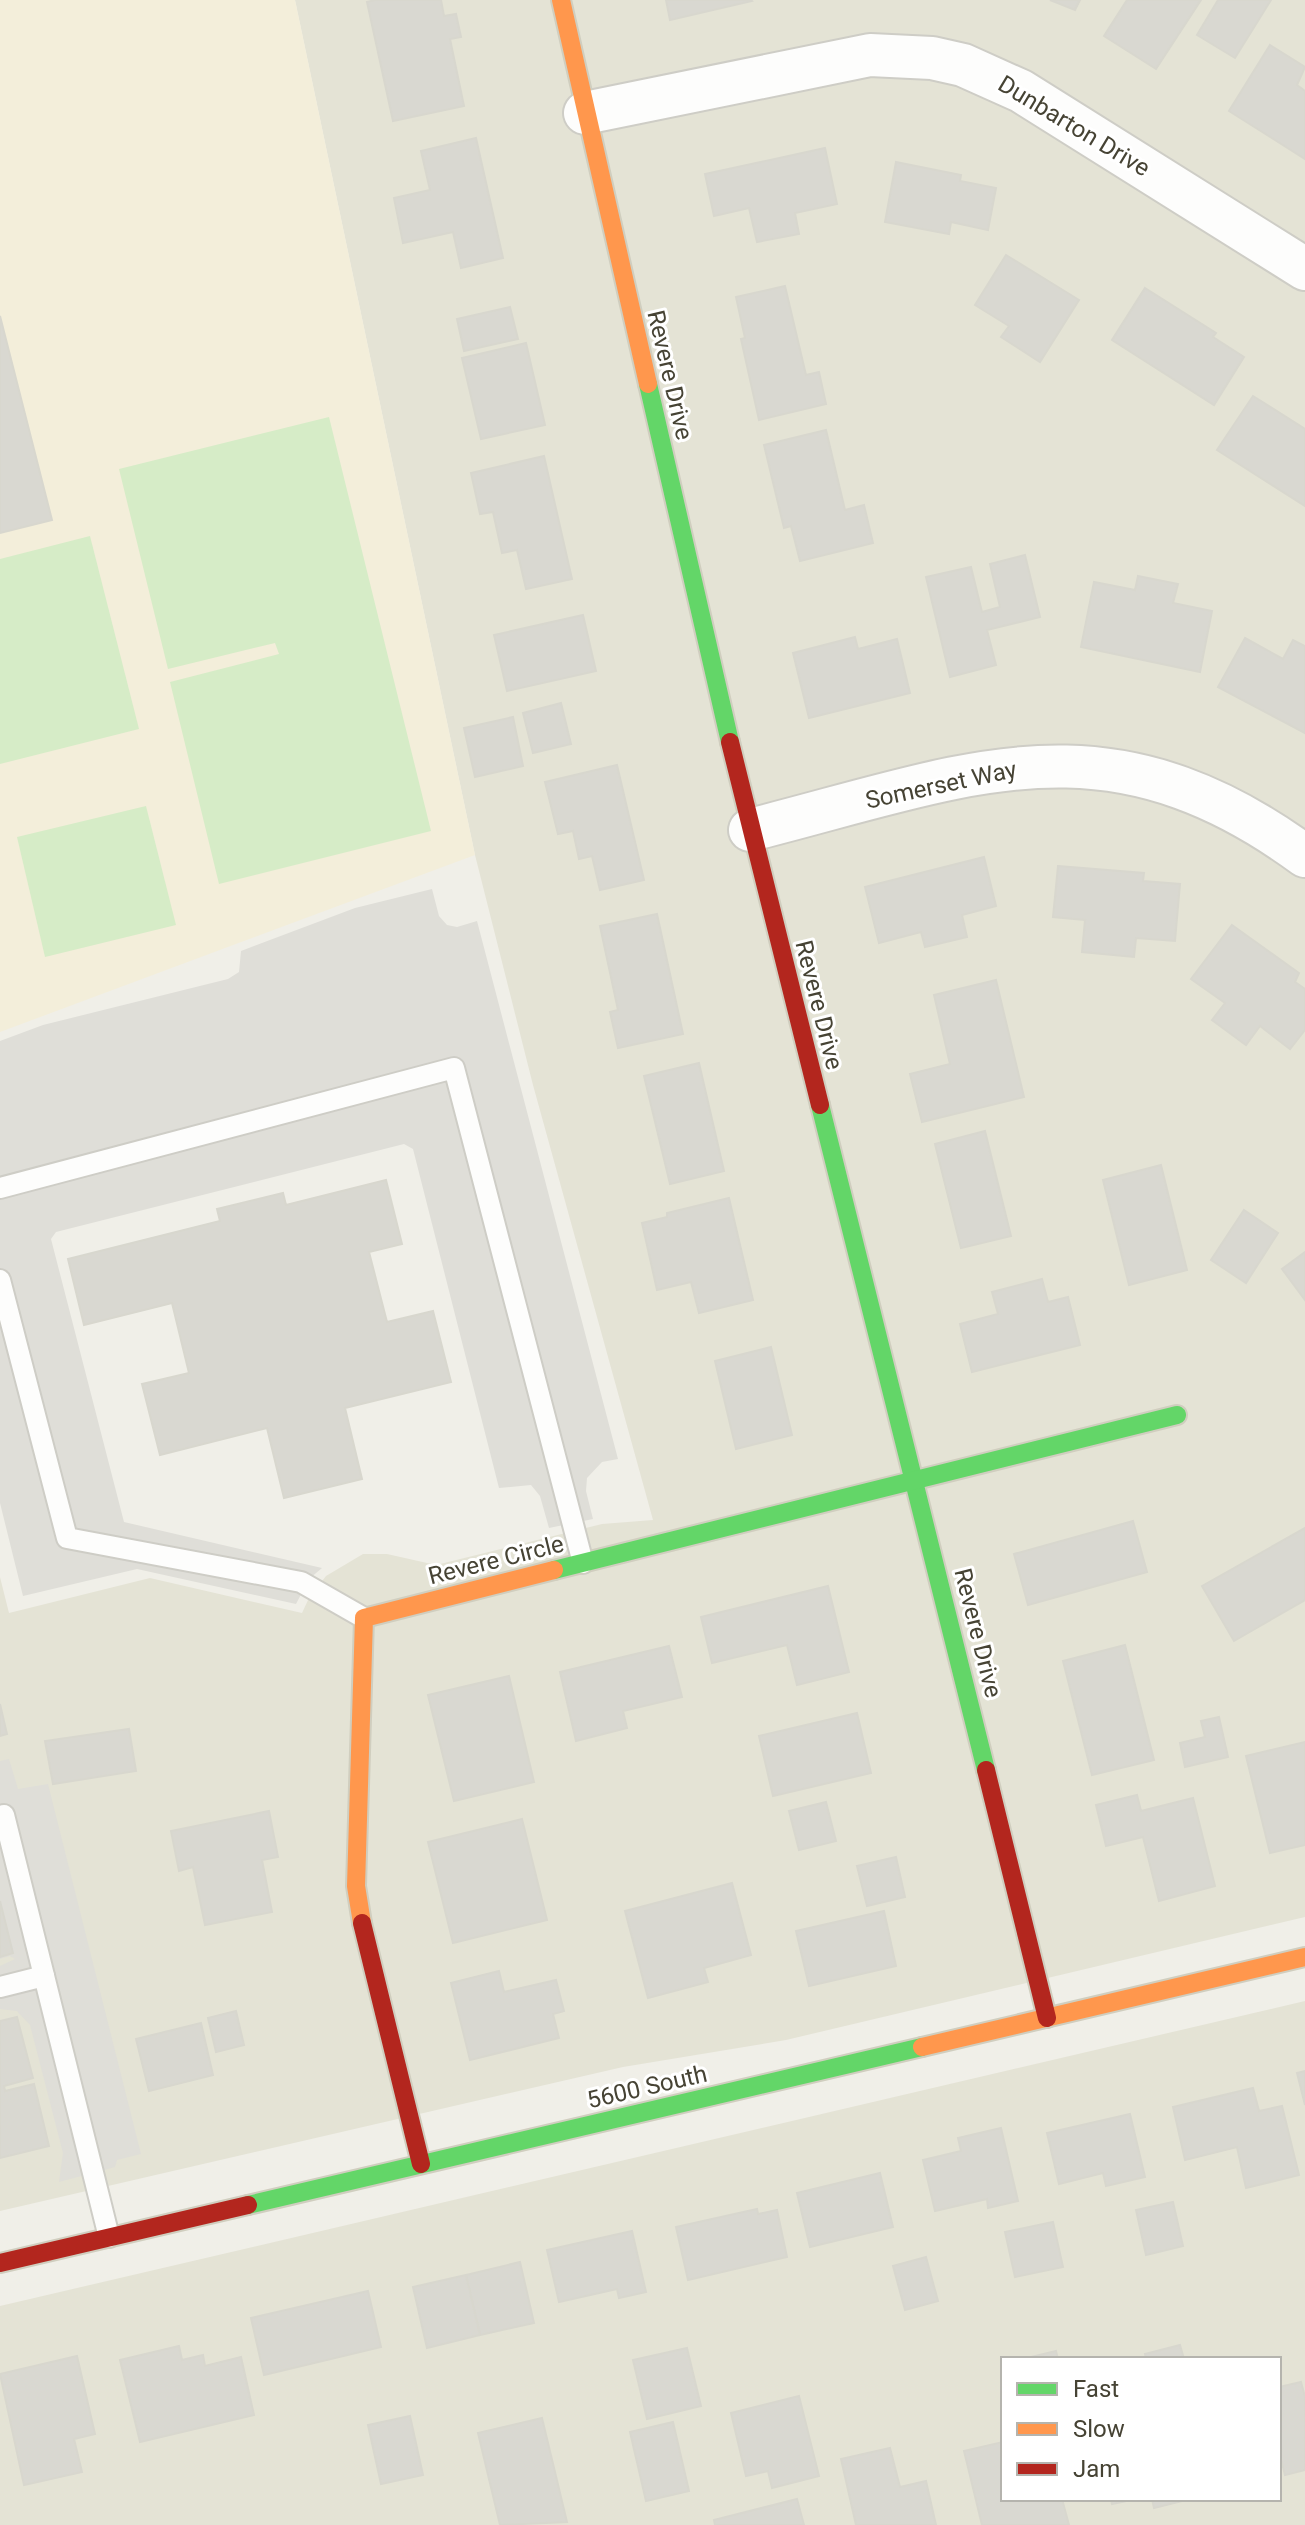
<svg xmlns="http://www.w3.org/2000/svg" width="1305" height="2525" viewBox="0 0 1305 2525" font-family="Roboto,sans-serif">
<rect width="100%" height="100%" fill="#f0efe8"/>
<g fill="#e4e3d5" fill-rule="evenodd">
<path d="M 295,0 L 1305,0 L 1305,1917 L 786,2040 L 623,2067 L 0,2211 L 0,1577 L 9,1613 L 150,1578 L 302,1613 L 309,1598 L 326,1576 L 363,1554 L 387,1554 L 436,1565 L 602,1524 L 653,1520 L 533,1085 L 475,855 Z"/>
<path d="M 1305,2001 L 1305,2525 L 0,2525 L 0,2306 ZM 1003,2359 L 1279,2359 L 1279,2499 L 1003,2499 Z"/>
</g>
<path fill="#f3eeda" d="M 0,0 L 295,0 L 475,855 L 0,1032 Z"/>
<g fill="#d6ecc7">
<path d="M 329,417 L 431,831 L 219,884 L 170,682 L 279,654 L 275,643 L 168,669 L 119,469 Z"/>
<path d="M 90,536 L 139,729 L 0,764 L 0,559 Z"/>
<path d="M 146,806 L 176,925 L 45,957 L 17,837 Z"/>
</g>
<g fill="#dfded8">
<path d="M 432,889 L 439,916 L 447,925 L 457,927 L 477,921 L 618,1459 L 602,1462 L 587,1478 L 586,1491 L 593,1519 L 549,1528 L 540,1496 L 531,1485 L 499,1488 L 413,1149 L 404,1144 L 56,1232 L 51,1239 L 124,1522 L 322,1568 L 309,1579 L 296,1604 L 137,1569 L 23,1596 L 0,1503 L 0,1041 L 43,1025 L 228,979 L 239,972 L 241,951 L 355,908 Z"/>
<path d="M 9,1759 L 18,1789 L 48,1784 L 141,2154 L 117,2160 L 115,2167 L 59,2182 L 63,2153 L 30,2025 L 17,2011 L 0,2009 L 0,1966 L 15,1959 L 10,1956 L 0,1959 L 0,1761 Z"/>
</g>
<g fill="#d9d8d1" stroke="#d8d7ce" stroke-width="2">
<path d="M 375,0 L 441,0 L 444,16 L 456,14 L 461,37 L 450,39 L 464,106 L 393,121 L 367,2 Z"/>
<path d="M 666,0 L 751,0 L 752,1 L 670,20 Z"/>
<path d="M 1050,0 L 1080,0 L 1075,10 Z"/>
<path d="M 1127,0 L 1201,0 L 1156,69 L 1104,36 Z"/>
<path d="M 1218,0 L 1271,0 L 1235,58 L 1197,35 Z"/>
<path d="M 1270,45 L 1305,67 L 1297,85 L 1305,91 L 1305,159 L 1229,111 Z"/>
<path d="M 476,138 L 503,258 L 461,268 L 453,232 L 403,243 L 394,198 L 430,190 L 421,151 Z"/>
<path d="M 825,148 L 837,204 L 795,213 L 799,234 L 757,242 L 749,208 L 714,216 L 705,174 Z"/>
<path d="M 896,162 L 961,175 L 960,181 L 996,188 L 988,230 L 951,222 L 949,234 L 885,222 Z"/>
<path d="M 1006,255 L 1079,300 L 1040,362 L 1001,337 L 1009,326 L 975,305 Z"/>
<path d="M 785,286 L 806,375 L 819,372 L 826,404 L 759,420 L 741,339 L 745,338 L 736,297 Z"/>
<path d="M 1145,288 L 1216,333 L 1213,337 L 1244,357 L 1214,405 L 1112,340 Z"/>
<path d="M 510,307 L 518,339 L 464,351 L 457,319 Z"/>
<path d="M 0,316 L 52,520 L 0,533 Z"/>
<path d="M 526,343 L 545,425 L 481,439 L 462,358 Z"/>
<path d="M 1253,396 L 1305,429 L 1305,506 L 1217,450 Z"/>
<path d="M 826,430 L 845,510 L 864,505 L 873,543 L 800,561 L 791,526 L 784,528 L 764,445 Z"/>
<path d="M 544,456 L 572,579 L 526,589 L 517,550 L 502,553 L 493,512 L 480,514 L 471,473 Z"/>
<path d="M 1025,555 L 1040,617 L 987,630 L 996,665 L 950,677 L 926,577 L 971,567 L 982,612 L 1000,607 L 990,564 Z"/>
<path d="M 1138,576 L 1178,584 L 1173,603 L 1212,611 L 1200,672 L 1081,647 L 1094,582 L 1135,590 Z"/>
<path d="M 583,615 L 596,671 L 507,691 L 494,635 Z"/>
<path d="M 855,637 L 858,649 L 897,639 L 910,693 L 809,718 L 793,653 Z"/>
<path d="M 1245,638 L 1283,659 L 1293,640 L 1305,646 L 1305,733 L 1218,687 Z"/>
<path d="M 561,703 L 571,744 L 533,753 L 523,713 Z"/>
<path d="M 513,717 L 523,766 L 475,777 L 464,728 Z"/>
<path d="M 617,765 L 644,880 L 600,890 L 592,856 L 579,859 L 573,831 L 558,834 L 545,782 Z"/>
<path d="M 984,857 L 996,906 L 962,915 L 967,937 L 925,947 L 921,932 L 879,943 L 865,887 Z"/>
<path d="M 1058,866 L 1144,873 L 1143,881 L 1180,884 L 1175,941 L 1136,938 L 1134,957 L 1082,952 L 1085,920 L 1053,917 Z"/>
<path d="M 657,914 L 683,1034 L 618,1048 L 610,1012 L 618,1010 L 600,926 Z"/>
<path d="M 1232,925 L 1299,973 L 1295,982 L 1305,989 L 1305,1030 L 1290,1049 L 1260,1026 L 1246,1045 L 1212,1020 L 1225,1003 L 1191,979 Z"/>
<path d="M 996,980 L 1024,1097 L 922,1122 L 910,1074 L 950,1064 L 934,995 Z"/>
<path d="M 699,1063 L 724,1171 L 670,1184 L 644,1076 Z"/>
<path d="M 985,1131 L 1011,1236 L 961,1248 L 935,1144 Z"/>
<path d="M 1161,1165 L 1187,1270 L 1129,1285 L 1103,1180 Z"/>
<path d="M 386,1180 L 402,1244 L 369,1252 L 387,1322 L 433,1311 L 451,1382 L 345,1408 L 362,1479 L 284,1498 L 267,1428 L 160,1455 L 142,1384 L 189,1373 L 172,1303 L 84,1325 L 68,1259 L 220,1221 L 217,1209 L 283,1193 L 286,1205 Z"/>
<path d="M 729,1198 L 753,1300 L 699,1313 L 691,1282 L 657,1290 L 642,1223 L 667,1217 L 667,1213 Z"/>
<path d="M 1244,1210 L 1278,1233 L 1246,1283 L 1211,1260 Z"/>
<path d="M 1305,1252 L 1305,1300 L 1282,1269 Z"/>
<path d="M 1042,1279 L 1048,1302 L 1068,1297 L 1080,1345 L 972,1372 L 960,1324 L 998,1314 L 992,1292 Z"/>
<path d="M 771,1347 L 792,1435 L 736,1449 L 715,1361 Z"/>
<path d="M 1133,1521 L 1147,1572 L 1028,1605 L 1014,1554 Z"/>
<path d="M 1305,1528 L 1305,1600 L 1234,1641 L 1202,1586 Z"/>
<path d="M 828,1586 L 849,1672 L 797,1685 L 787,1645 L 712,1663 L 701,1617 Z"/>
<path d="M 1125,1645 L 1154,1760 L 1092,1775 L 1063,1661 Z"/>
<path d="M 669,1646 L 682,1697 L 623,1711 L 627,1728 L 576,1741 L 560,1672 Z"/>
<path d="M 509,1676 L 534,1782 L 454,1801 L 428,1695 Z"/>
<path d="M 0,1704 L 7,1734 L 0,1736 Z"/>
<path d="M 857,1713 L 871,1773 L 773,1796 L 759,1736 Z"/>
<path d="M 1219,1717 L 1228,1757 L 1185,1767 L 1180,1743 L 1205,1737 L 1201,1721 Z"/>
<path d="M 129,1729 L 136,1771 L 53,1784 L 45,1741 Z"/>
<path d="M 1305,1742 L 1305,1845 L 1270,1853 L 1246,1756 Z"/>
<path d="M 1137,1795 L 1141,1811 L 1193,1798 L 1215,1886 L 1159,1901 L 1143,1837 L 1106,1846 L 1096,1805 Z"/>
<path d="M 826,1802 L 836,1841 L 799,1850 L 789,1811 Z"/>
<path d="M 269,1811 L 278,1857 L 262,1860 L 272,1912 L 205,1925 L 193,1867 L 179,1871 L 171,1831 Z"/>
<path d="M 522,1819 L 547,1920 L 453,1943 L 428,1842 Z"/>
<path d="M 896,1857 L 905,1897 L 867,1906 L 857,1866 Z"/>
<path d="M 732,1883 L 751,1955 L 704,1968 L 708,1982 L 648,1998 L 625,1911 Z"/>
<path d="M 0,1901 L 13,1953 L 0,1957 Z"/>
<path d="M 884,1911 L 896,1966 L 809,1986 L 796,1931 Z"/>
<path d="M 499,1971 L 504,1992 L 556,1980 L 564,2011 L 553,2014 L 559,2038 L 470,2060 L 451,1983 Z"/>
<path d="M 236,2011 L 244,2045 L 216,2052 L 208,2018 Z"/>
<path d="M 17,2017 L 33,2078 L 4,2086 L 5,2091 L 34,2084 L 49,2146 L 0,2158 L 0,2021 Z"/>
<path d="M 201,2023 L 213,2075 L 149,2091 L 136,2039 Z"/>
<path d="M 1305,2071 L 1305,2105 L 1297,2073 Z"/>
<path d="M 1253,2088 L 1259,2111 L 1282,2106 L 1299,2175 L 1246,2188 L 1237,2147 L 1185,2160 L 1173,2107 Z"/>
<path d="M 1130,2114 L 1145,2177 L 1106,2186 L 1103,2173 L 1059,2184 L 1047,2133 Z"/>
<path d="M 1001,2128 L 1018,2201 L 988,2208 L 987,2199 L 935,2211 L 923,2160 L 961,2151 L 958,2138 Z"/>
<path d="M 880,2173 L 893,2227 L 810,2247 L 797,2193 Z"/>
<path d="M 1173,2202 L 1183,2246 L 1146,2255 L 1136,2210 Z"/>
<path d="M 757,2209 L 758,2214 L 777,2210 L 787,2257 L 688,2280 L 676,2227 Z"/>
<path d="M 1053,2222 L 1063,2267 L 1015,2277 L 1005,2232 Z"/>
<path d="M 632,2231 L 646,2292 L 619,2298 L 617,2289 L 559,2302 L 547,2250 Z"/>
<path d="M 926,2257 L 938,2301 L 905,2310 L 893,2266 Z"/>
<path d="M 520,2262 L 534,2323 L 480,2335 L 466,2275 Z"/>
<path d="M 466,2275 L 480,2335 L 427,2348 L 413,2287 Z"/>
<path d="M 368,2291 L 381,2347 L 264,2375 L 251,2318 Z"/>
<path d="M 1180,2345 L 1184,2359 L 1146,2359 L 1145,2354 Z"/>
<path d="M 179,2346 L 182,2360 L 203,2355 L 205,2366 L 241,2357 L 254,2415 L 140,2442 L 120,2360 Z"/>
<path d="M 687,2348 L 701,2406 L 647,2419 L 633,2360 Z"/>
<path d="M 1056,2351 L 1058,2359 L 1023,2359 Z"/>
<path d="M 77,2356 L 95,2434 L 74,2439 L 82,2472 L 24,2485 L 0,2374 Z"/>
<path d="M 1301,2382 L 1305,2397 L 1305,2470 L 1285,2475 L 1282,2463 L 1279,2464 L 1279,2387 Z"/>
<path d="M 799,2396 L 819,2476 L 772,2488 L 768,2471 L 746,2476 L 731,2413 Z"/>
<path d="M 410,2416 L 423,2475 L 381,2484 L 368,2425 Z"/>
<path d="M 542,2418 L 567,2522 L 500,2525 L 478,2433 Z"/>
<path d="M 673,2422 L 689,2491 L 646,2501 L 630,2432 Z"/>
<path d="M 1003,2442 L 1003,2499 L 1062,2499 L 1069,2525 L 982,2525 L 964,2451 Z"/>
<path d="M 890,2448 L 900,2487 L 926,2481 L 936,2525 L 856,2525 L 841,2459 Z"/>
<path d="M 797,2499 L 804,2525 L 715,2525 L 714,2520 Z"/>
<path d="M 1111,2499 L 1136,2499 L 1112,2504 Z"/>
<path d="M 1152,2499 L 1190,2499 L 1154,2508 Z"/>
</g>
<g fill="none" stroke-linecap="round" stroke-linejoin="round">
<g stroke="#cecdc6" stroke-width="24">
<g id="lane">
<path d="M 0,1188 L 454,1068 L 583,1563"/>
<path d="M 0,1280 L 67,1538 L 301,1582 L 364,1618"/>
<path d="M 0,1816 L 4,1815 L 109,2237"/>
<path d="M 0,1987 L 44,1976"/>
</g>
</g>
<g stroke="#cecdc6" stroke-width="46">
<g id="street">
<path d="M 585,113 L 870,55 L 932,58 L 963,65 L 1021,91 L 1305,269"/>
<path d="M 750,830 C 968,775 1104,709 1305,856"/>
</g>
</g>
<g stroke="#d0cebf" stroke-width="22">
<g id="fast">
<path d="M 648,384 L 730,742"/>
<path d="M 820,1105 L 986,1770"/>
<path d="M 554,1570 L 1177,1415"/>
<path d="M 248,2205 L 922,2047"/>
</g>
</g>
<g stroke="#d0cebf" stroke-width="22">
<g id="slow">
<path d="M 561,0 L 648,384"/>
<path d="M 362,1923 L 356,1886 L 364,1618 L 554,1570"/>
<path d="M 922,2047 L 1305,1957"/>
</g>
</g>
<g stroke="#d0cebf" stroke-width="22">
<g id="jam">
<path d="M 730,742 L 820,1105"/>
<path d="M 986,1770 L 1047,2018"/>
<path d="M 362,1923 L 421,2164"/>
<path d="M 0,2263 L 248,2205"/>
</g>
</g>
<use href="#lane" stroke="#fdfdfc" stroke-width="20"/>
<use href="#street" stroke="#fdfdfc" stroke-width="42"/>
<use href="#fast" stroke="#63d668" stroke-width="18"/>
<use href="#slow" stroke="#ff974d" stroke-width="18"/>
<use href="#jam" stroke="#b3261e" stroke-width="18"/>
</g>
<g text-anchor="middle" stroke-width="6" stroke-linejoin="round" paint-order="stroke">
<g font-size="24" fill="#464334" stroke="#fff">
<text transform="translate(1074 126) rotate(31)" y="8">Dunbarton Drive</text>
<text transform="translate(670 375) rotate(77)" y="8">Revere Drive</text>
<text transform="translate(941 785) rotate(-12)" y="8">Somerset Way</text>
<text transform="translate(819 1005) rotate(76)" y="8">Revere Drive</text>
<text transform="translate(496 1560) rotate(-14)" y="8">Revere Circle</text>
<text transform="translate(978 1633) rotate(76)" y="8">Revere Drive</text>
<text transform="translate(647 2087) rotate(-13)" y="8">5600 South</text>
</g>
</g>
<rect x="1001" y="2357" width="280" height="144" fill="#ffffff" stroke="#b5b4ae" stroke-width="2"/>
<rect x="1017" y="2383" width="40" height="12" fill="#63d668" stroke="#b5b4ae" stroke-width="2"/>
<text x="1073" y="2397" font-size="24" fill="#464334">Fast</text>
<rect x="1017" y="2423" width="40" height="12" fill="#ff974d" stroke="#b5b4ae" stroke-width="2"/>
<text x="1073" y="2437" font-size="24" fill="#464334">Slow</text>
<rect x="1017" y="2463" width="40" height="12" fill="#b3261e" stroke="#b5b4ae" stroke-width="2"/>
<text x="1073" y="2477" font-size="24" fill="#464334">Jam</text>
</svg>
